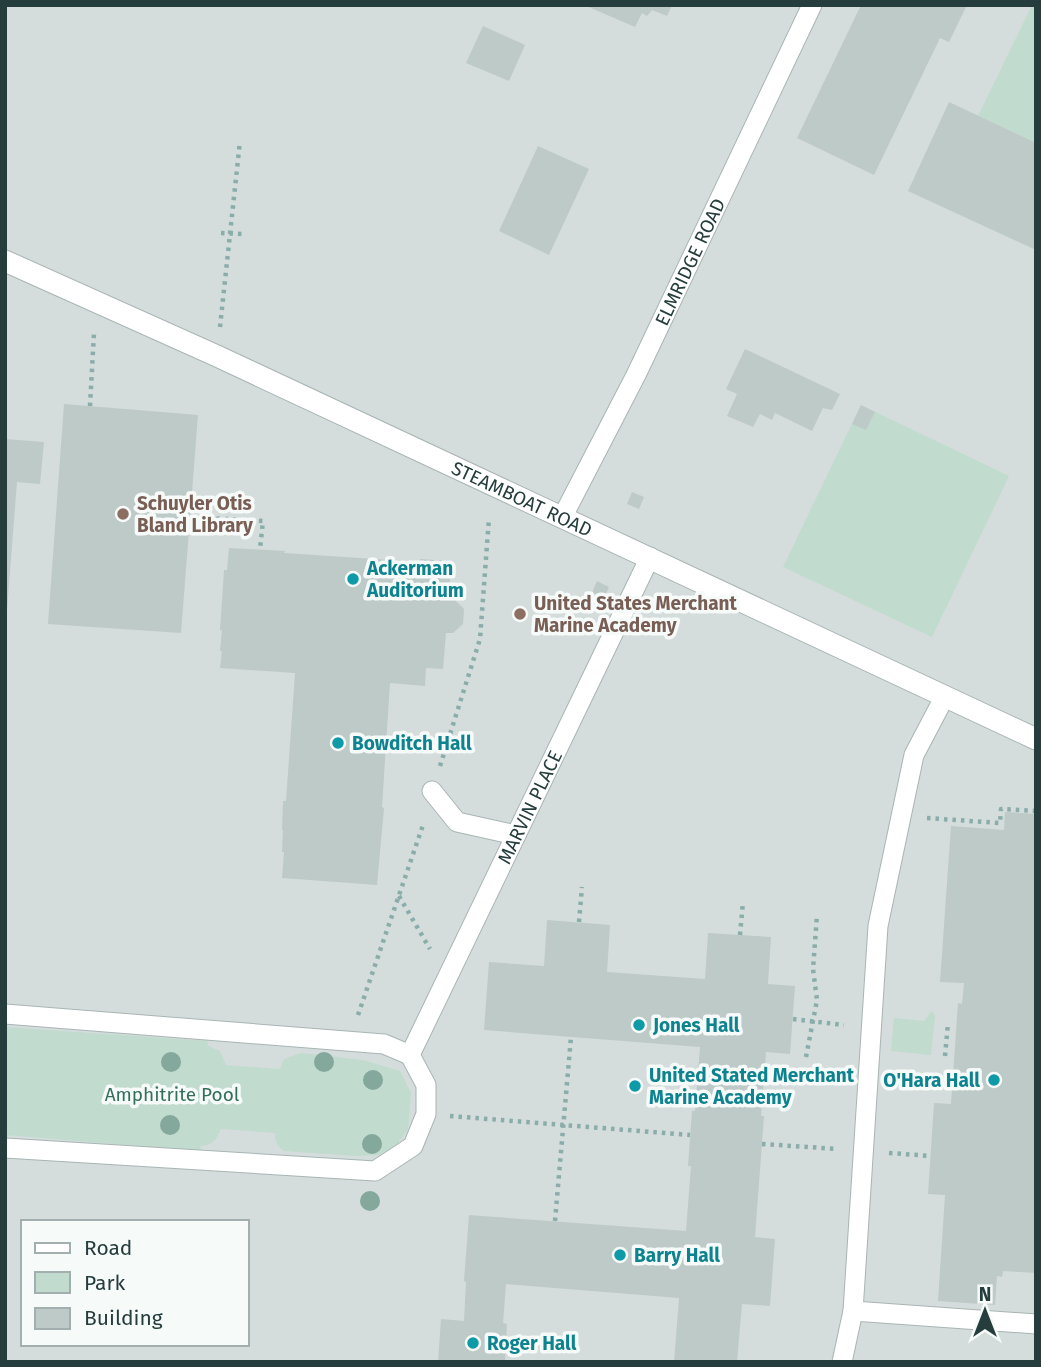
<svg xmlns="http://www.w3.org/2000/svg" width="1041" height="1367" viewBox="0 0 1041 1367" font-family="'Fira Sans',sans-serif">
<rect width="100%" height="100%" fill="#e5edec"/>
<path fill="#d4dddb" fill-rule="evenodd" d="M 5,5 L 1036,5 L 1036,1362 L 5,1362 ZM 23,1222 L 247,1222 L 247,1344 L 23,1344 Z"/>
<g fill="#c1dbcf">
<path d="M 1032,5 L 1036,5 L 1036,143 L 978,116 Z"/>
<path d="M 861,405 L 1009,476 L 932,637 L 783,567 Z"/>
<path d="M 932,1011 L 935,1016 L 931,1055 L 891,1051 L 894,1018 L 924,1021 Z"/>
<path d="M 5,1027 L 207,1041 L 208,1046 L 220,1051 L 226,1065 L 280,1069 L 284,1059 L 301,1053 L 363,1060 L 400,1071 L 411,1093 L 408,1129 L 397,1144 L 379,1155 L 354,1156 L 284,1151 C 277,1146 275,1142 275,1133 L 221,1129 C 216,1140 213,1145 201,1146 L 200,1151 L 5,1135 Z"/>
</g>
<g fill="#becac8">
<path d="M 584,5 L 672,5 L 667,16 L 652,10 L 647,16 L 642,13 L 635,27 Z"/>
<path d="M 861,5 L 967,5 L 949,42 L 940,38 L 874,175 L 797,138 Z"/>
<path d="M 483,26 L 525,45 L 509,81 L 466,63 Z"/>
<path d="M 949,102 L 1036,143 L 1036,250 L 908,191 Z"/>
<path d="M 538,146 L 589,169 L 549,255 L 499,231 Z"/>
<path d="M 745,349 L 840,394 L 832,410 L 823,408 L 812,431 L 775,413 L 772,420 L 760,414 L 753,427 L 727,416 L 737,394 L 726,389 Z"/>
<path d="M 64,404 L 198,415 L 181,633 L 48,624 Z"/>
<path d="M 861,405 L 875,412 L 866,430 L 852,424 Z"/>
<path d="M 5,439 L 44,442 L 40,484 L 17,482 L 7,610 L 5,609 Z"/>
<path d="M 632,492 L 644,497 L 639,509 L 627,504 Z"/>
<path d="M 229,548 L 285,551 L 284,553 L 420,562 L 420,559 L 451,561 L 449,599 L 455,600 L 464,609 L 463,624 L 453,633 L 446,633 L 443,669 L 426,668 L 425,686 L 390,683 L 382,807 L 384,808 L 377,885 L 282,878 L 284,852 L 282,852 L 283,830 L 282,830 L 283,801 L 286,801 L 295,673 L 220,668 L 222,651 L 220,651 L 222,630 L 220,630 L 224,570 L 227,570 Z"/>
<path d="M 597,581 L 609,587 L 604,598 L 592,593 Z"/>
<path d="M 1005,812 L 1036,814 L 1036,1273 L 1003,1271 L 1002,1277 L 997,1276 L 995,1305 L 938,1301 L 945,1195 L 928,1194 L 934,1103 L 951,1104 L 958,1003 L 962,1004 L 964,983 L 940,982 L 951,826 L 1004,830 Z"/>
<path d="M 547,920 L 610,925 L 607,972 L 705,979 L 708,933 L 771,937 L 768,984 L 795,986 L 790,1054 L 766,1052 L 761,1116 L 764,1116 L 755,1237 L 775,1239 L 770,1306 L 742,1304 L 737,1362 L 674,1362 L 679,1298 L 506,1284 L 503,1323 L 507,1324 L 505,1362 L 438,1362 L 441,1319 L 464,1321 L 466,1282 L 464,1281 L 469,1215 L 686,1231 L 691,1166 L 688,1166 L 692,1111 L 695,1111 L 700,1047 L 484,1030 L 489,962 L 544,966 Z"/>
</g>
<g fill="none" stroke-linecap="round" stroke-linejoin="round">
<g stroke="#a8b5b4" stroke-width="21">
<g id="service">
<path id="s1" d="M 563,516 L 636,375 L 812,5"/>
<path d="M 432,791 L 457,822 L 516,835"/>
<path d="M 5,1014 L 384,1044 L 410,1055"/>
<path id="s2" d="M 5,1148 L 375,1171 L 413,1146 L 426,1114 L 426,1085 L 410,1055 L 650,557"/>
<path d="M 853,1311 L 1036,1324"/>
<path d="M 842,1362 L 853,1311 L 878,926 L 914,755 L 945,696"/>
</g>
</g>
<g stroke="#a8b5b4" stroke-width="23">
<g id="tertiary">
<path id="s3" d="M 5,261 L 217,356 L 1036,739"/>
</g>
</g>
<g stroke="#8aadab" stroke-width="4.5" stroke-dasharray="3.5 5" stroke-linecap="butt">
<path d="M 221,233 L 242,234"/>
<path d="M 220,327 L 240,141"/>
<path d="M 90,406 L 94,333"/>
<path d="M 208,518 L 263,521 L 260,549"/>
<path d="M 440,766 L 480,639 L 489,518"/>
<path d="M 927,818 L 1000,823 L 1001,809 L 1036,811"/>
<path d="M 399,896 L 430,949"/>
<path d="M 579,922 L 582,887"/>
<path d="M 740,935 L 743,902"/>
<path d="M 358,1015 L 423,825"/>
<path d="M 793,1019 L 844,1025"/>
<path d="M 945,1056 L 948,1023"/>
<path d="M 806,1057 L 817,1000 L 813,969 L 817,915"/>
<path d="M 5,1081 L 7,1081"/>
<path d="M 154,1093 L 223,1097"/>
<path d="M 450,1116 L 690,1135"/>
<path d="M 762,1144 L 838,1149"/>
<path d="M 889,1153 L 931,1156"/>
<path d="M 555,1221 L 571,1037"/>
</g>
<use href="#service" stroke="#fff" stroke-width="19"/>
<use href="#tertiary" stroke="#fff" stroke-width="21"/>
</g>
<g fill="#84a89c">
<circle cx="171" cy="1062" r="10"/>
<circle cx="324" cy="1062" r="10"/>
<circle cx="373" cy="1080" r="10"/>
<circle cx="170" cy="1125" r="10"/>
<circle cx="372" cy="1144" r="10"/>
<circle cx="370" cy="1201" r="10"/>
</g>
<g fill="#8d6e63" stroke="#f6faf9" stroke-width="2.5">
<circle cx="123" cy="514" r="7"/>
<circle cx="520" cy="614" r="7"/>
</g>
<g fill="#0f9aa8" stroke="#f6faf9" stroke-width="2.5">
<circle cx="353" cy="579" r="7"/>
<circle cx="338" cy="743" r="7"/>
<circle cx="639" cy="1025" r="7"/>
<circle cx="994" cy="1080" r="7"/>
<circle cx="635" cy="1086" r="7"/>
<circle cx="620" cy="1255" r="7"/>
<circle cx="473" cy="1343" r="7"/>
</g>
<g text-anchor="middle" stroke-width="7" stroke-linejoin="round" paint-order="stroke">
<g font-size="19" fill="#263d3d" stroke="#f6faf9">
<text dy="7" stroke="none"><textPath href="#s1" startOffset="284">ELMRIDGE ROAD</textPath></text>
<text dy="7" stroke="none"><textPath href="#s3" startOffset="569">STEAMBOAT ROAD</textPath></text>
<text dy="7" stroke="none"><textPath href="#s2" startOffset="789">MARVIN PLACE</textPath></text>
</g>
<g font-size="19" font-weight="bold" fill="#785e54" stroke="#f6faf9" text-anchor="start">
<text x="137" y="510">Schuyler Otis<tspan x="137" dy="22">Bland Library</tspan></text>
<text x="534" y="610">United States Merchant<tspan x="534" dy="22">Marine Academy</tspan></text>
</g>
<g font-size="19" font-weight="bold" fill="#0d838f" stroke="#f6faf9" text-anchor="start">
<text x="367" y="575">Ackerman<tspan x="367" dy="22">Auditorium</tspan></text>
<text x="352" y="750">Bowditch Hall</text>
<text x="653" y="1032">Jones Hall</text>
<text x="649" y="1082">United Stated Merchant<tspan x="649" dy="22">Marine Academy</tspan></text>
<text x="980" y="1087" text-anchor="end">O'Hara Hall</text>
<text x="634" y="1262">Barry Hall</text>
<text x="487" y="1350">Roger Hall</text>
</g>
<g font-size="19" fill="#356f5b" stroke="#f6faf9">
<text x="172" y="1101">Amphitrite Pool</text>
</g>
</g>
<rect width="1041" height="1367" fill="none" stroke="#263d3d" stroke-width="14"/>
<rect x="21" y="1220" width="228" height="126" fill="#f6faf9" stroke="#a3aeae" stroke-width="2"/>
<rect x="35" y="1243" width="35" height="10" fill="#ffffff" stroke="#a3aeae" stroke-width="2"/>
<text x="84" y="1255" font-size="21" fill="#263d3d">Road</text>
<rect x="35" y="1272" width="35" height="21" fill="#c1dbcf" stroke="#a3aeae" stroke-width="2"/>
<text x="84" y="1290" font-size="21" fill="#263d3d">Park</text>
<rect x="35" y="1308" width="35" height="21" fill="#becac8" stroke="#a3aeae" stroke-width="2"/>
<text x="84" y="1325" font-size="21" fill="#263d3d">Building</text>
<g transform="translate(985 1311)" stroke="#f6faf9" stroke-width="5" paint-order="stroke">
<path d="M0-5L12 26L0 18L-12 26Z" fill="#263d3d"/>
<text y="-10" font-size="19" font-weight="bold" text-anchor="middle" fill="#263d3d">N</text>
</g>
</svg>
